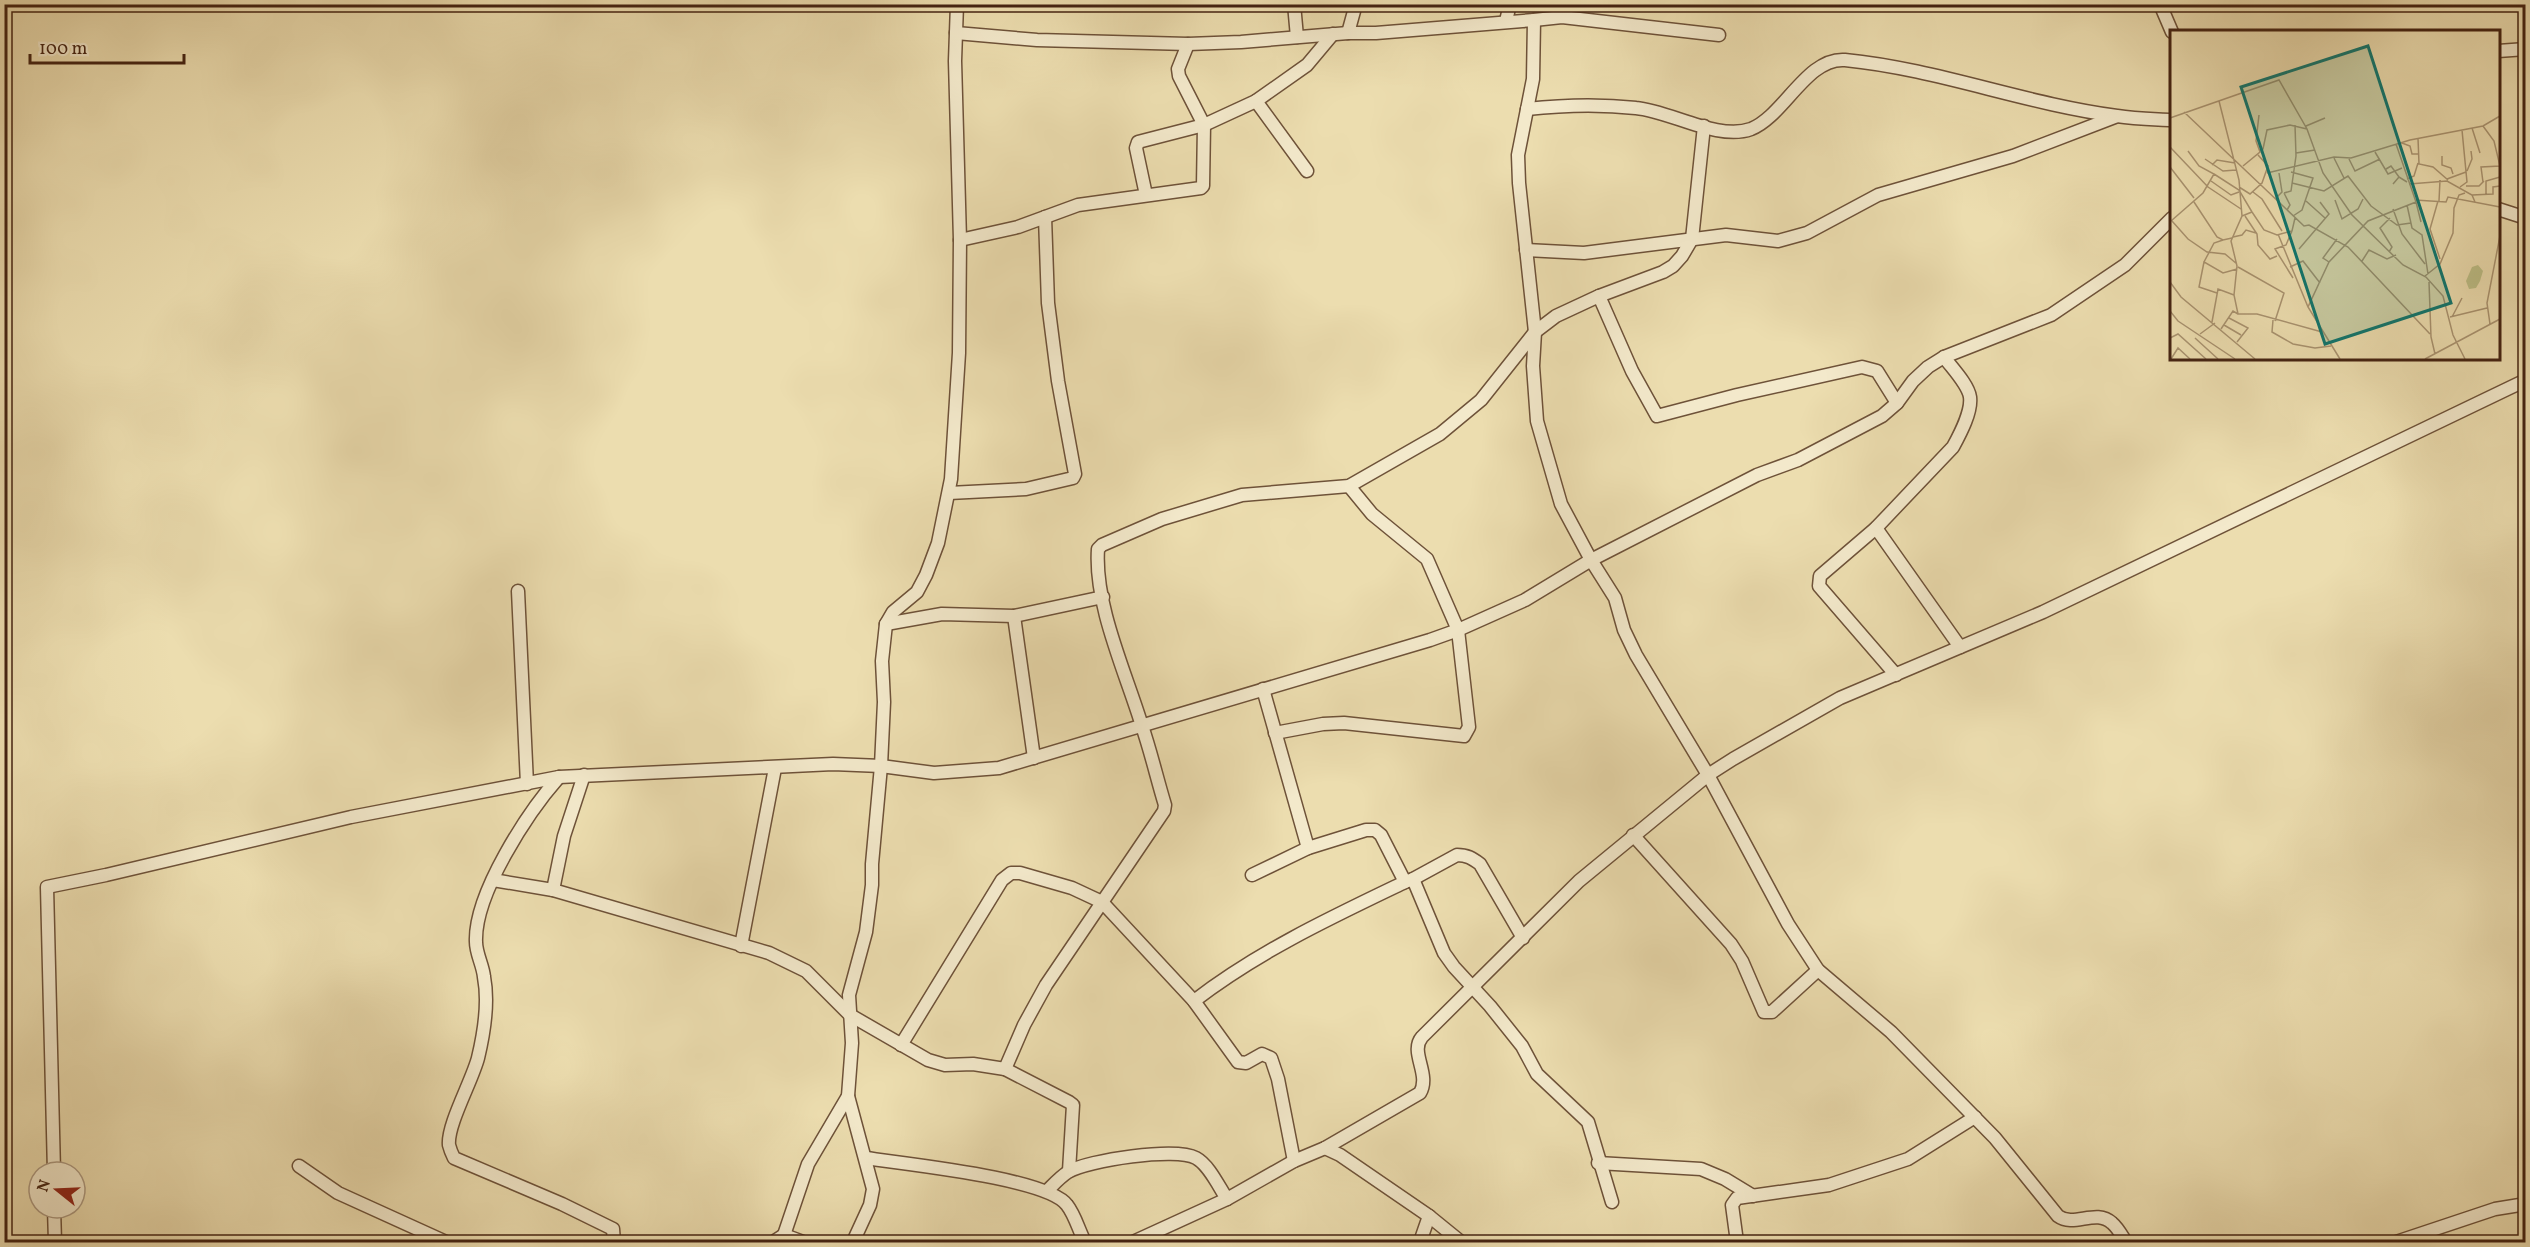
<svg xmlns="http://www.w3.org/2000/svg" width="2530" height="1247" viewBox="0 0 2530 1247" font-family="Vollkorn,serif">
<rect width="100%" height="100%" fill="#ecddaf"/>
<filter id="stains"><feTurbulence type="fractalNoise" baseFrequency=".00333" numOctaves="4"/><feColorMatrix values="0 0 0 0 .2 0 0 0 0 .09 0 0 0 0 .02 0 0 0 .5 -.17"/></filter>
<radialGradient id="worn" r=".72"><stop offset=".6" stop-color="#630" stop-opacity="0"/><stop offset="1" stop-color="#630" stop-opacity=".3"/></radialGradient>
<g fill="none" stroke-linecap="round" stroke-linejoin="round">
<g stroke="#6e5239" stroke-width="15">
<g id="minor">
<path d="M 1294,4 L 1297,37"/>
<path d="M 2160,4 L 2172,32"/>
<path d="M 1534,20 L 1562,17 L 1719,35"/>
<path d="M 1506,21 L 1510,4"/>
<path d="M 956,33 L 1037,40 L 1188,44 L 1241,42 L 1348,33 L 1376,33 L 1534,20 L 1533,79 L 1518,155 L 1519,183 L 1535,332 L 1533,366 L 1537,421 L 1561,504 L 1591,560 L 1615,598 L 1624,630 L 1636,655 L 1708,775 L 1788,924 L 1818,970 L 1891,1032 L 1995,1138 L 2058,1216 C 2074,1228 2096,1208 2112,1223 C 2118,1228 2122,1236 2126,1242"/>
<path d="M 1348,33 L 1356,4"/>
<path d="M 2498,51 L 2526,49"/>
<path d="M 1527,109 C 1563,105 1600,104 1636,108 C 1670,111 1718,141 1751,129 C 1784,116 1807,57 1845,60 C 1937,69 2025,104 2117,116 C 2135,119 2153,119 2172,120"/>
<path d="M 1307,171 L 1256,101 L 1307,65 L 1333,34"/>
<path d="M 1146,195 L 1136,148 L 1138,142 L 1204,125 L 1256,101"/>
<path d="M 2498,209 L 2526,218"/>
<path d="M 960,240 L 1018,227 L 1078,205 L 1201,188 L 1203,186 L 1204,125 L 1179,76 L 1178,69 L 1188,44"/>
<path d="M 1526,250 L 1584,253 L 1726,235 L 1778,241 L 1807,233 L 1878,195 L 2013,156 L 2115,117"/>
<path d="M 1599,296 L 1632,371 L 1657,416 L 1737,395 L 1862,367 L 1877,371 L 1897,403"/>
<path d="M 949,493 L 1026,489 L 1073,478 L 1075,474 L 1058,381 L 1048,303 L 1045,217"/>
<path d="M 1876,528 L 1960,647"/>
<path d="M 518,591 L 527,784"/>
<path d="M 1014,616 L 1034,758"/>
<path d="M 886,624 L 942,614 L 1014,616 L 1103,597"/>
<path d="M 1896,675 L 1819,586 L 1820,576 L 1876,528 L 1953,447 C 1960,434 1972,412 1970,397 C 1968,384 1951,367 1944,357"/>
<path d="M 1263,689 L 1308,848"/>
<path d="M 1275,733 L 1323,724 L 1344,723 L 1464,736 L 1469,727 L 1458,630 L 1427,559 L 1372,514 L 1349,486"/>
<path d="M 559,777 C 528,812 474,894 476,942 C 476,954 483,965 484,977 C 489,1003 484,1033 478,1058 C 472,1081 447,1125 449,1145 C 450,1149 452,1154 454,1158 L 562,1204 L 613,1229 L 614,1242"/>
<path d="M 1633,835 L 1731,944 L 1742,961 L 1764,1012 L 1772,1012 L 1818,970"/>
<path d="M 1252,875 L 1308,848 L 1366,830 L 1375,830 L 1381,835 L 1405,882 L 1413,879 L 1444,953 L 1454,967 L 1490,1006 L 1522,1046 L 1537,1074 L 1588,1122 L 1612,1202"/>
<path d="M 1413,879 L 1457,855 C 1467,855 1472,858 1480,864 L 1523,938"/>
<path d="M 493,880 L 553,890 L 769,953 L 806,971 L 850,1015 L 928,1060 L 945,1065 L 973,1064 L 1005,1069 L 1069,1102 L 1073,1105 L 1069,1171"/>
<path d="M 553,890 L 564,836 L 584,775"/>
<path d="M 741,946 L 775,768"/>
<path d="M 1194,1001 C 1259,951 1332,917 1405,882"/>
<path d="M 901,1045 L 1002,880 L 1011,873 L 1020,873 L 1072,888 L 1102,902 L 1194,1001 L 1238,1062 L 1246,1063 L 1262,1054 L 1271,1058 L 1278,1079 L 1294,1161"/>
<path d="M 1005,1069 L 1024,1025 L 1046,985 L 1164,811 L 1165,805 C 1157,779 1151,752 1142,726 C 1126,673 1094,605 1098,549 L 1102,545 L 1162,519 L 1242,495 L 1349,486 L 1440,434 L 1481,400 L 1535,332 L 1556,316 L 1599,296 L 1663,272 L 1673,266 L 1682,256 L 1692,239 L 1704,126"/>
<path d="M 848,1096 L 873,1189 L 870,1205 L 853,1242"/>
<path d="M 1325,1148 L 1340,1155 L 1429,1216 L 1420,1242"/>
<path d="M 866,1158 C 904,1164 1047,1178 1067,1205 C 1075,1215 1079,1231 1085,1242"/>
<path d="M 1598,1163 L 1701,1169 L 1725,1179 L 1753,1196"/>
<path d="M 299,1166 L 338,1193 L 446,1242"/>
<path d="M 54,1172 L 47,887 L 106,875 L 351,817 L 559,777 L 833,764 L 881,766 L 934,773 L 999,768 L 1430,640 L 1458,630 L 1525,600 L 1591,560 L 1757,475 L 1798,460 L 1882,416 L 1897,403 L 1913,381 L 1928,367 L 1944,357 L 2051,315 L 2125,265 L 2172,218"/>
<path d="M 1047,1191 C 1053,1185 1060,1177 1068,1172 C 1088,1160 1176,1147 1196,1158 C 1209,1165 1219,1187 1227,1199"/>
<path d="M 54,1208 L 55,1242"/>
<path d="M 1429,1216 L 1461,1242"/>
<path d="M 784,1235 L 808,1164 L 848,1096 L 852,1043 L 849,995 L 866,932 L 872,885 L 872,864 L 881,766 L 884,702 L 882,661 L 886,624 L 893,612 L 917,592 L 926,575 L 938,543 L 951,479 L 959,353 L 960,240 L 955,61 L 957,4"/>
<path d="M 773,1242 L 784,1235 L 803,1242"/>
<path d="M 1133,1242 L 1227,1199 L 1294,1161 L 1325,1148 L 1420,1093 C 1431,1074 1409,1052 1422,1037 L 1579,881 L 1708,775 L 1733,759 L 1840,698 L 2043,612 L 2526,380"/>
<path d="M 1737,1242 L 1732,1205 L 1737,1198 L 1829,1185 L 1908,1159 L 1975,1117"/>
<path d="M 2396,1242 L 2495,1209 L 2526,1204"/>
</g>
</g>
<use href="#minor" stroke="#f3e9cb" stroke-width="12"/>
</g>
<g transform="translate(2170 30)">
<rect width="330" height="330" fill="#ecddaf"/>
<path d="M 308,235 L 313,241 L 310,251 L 306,258 L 299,259 L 296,251 L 302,237 Z" fill="#bdbf87"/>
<path fill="none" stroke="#a99370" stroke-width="1.5" d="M 49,71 L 69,150 L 72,186 L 61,211 L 67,236 L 64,265 L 68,284 L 87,284 L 152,302M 14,82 L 134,196 L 139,195 L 178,217 L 260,304M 0,88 L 109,50 L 137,99 L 153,143 L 182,185 L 233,235 L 256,247 L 273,266 L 283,305 L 295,329M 136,96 L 155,88M 313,96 L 324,111 L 330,136 L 311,137 L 313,152M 302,98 L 310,123M 248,108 L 249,134 L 263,137 L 278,150M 232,113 L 240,116 L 242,124 L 248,124M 0,117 L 38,157 L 71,179M 89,120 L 93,119 L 97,100 L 120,95 L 137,99M 205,122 L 218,144 L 232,138M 126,123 L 145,120M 272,126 L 272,135 L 281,138 L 283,144M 164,128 L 174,148M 35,129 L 53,141 L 66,140M 179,129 L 185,141 L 210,129M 42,135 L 47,130 L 65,133M 73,136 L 90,122 L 86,111 L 89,85M 0,137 L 24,168M 216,139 L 221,136 L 229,147M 297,141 L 302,129 L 301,121M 121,142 L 143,148 L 132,180 L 123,186M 97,143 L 164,127 L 181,128 L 240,110 L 313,96 L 330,86M 44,144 L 69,160 L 82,182M 237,149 L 244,146 L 248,133M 277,149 L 296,142M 41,151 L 61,165 L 69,162M 122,153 L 154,161 L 178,146 L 201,176 L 227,195 L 241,193M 223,154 L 229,147 L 237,152M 239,154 L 277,151 L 302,165 L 305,172M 296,156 L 309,156 L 314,151M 69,157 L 80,164 L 92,153 L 98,136 L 88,125M 290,157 L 297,152 L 292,100M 83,162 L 92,169 L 112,201M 114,163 L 121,161 L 126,126 L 125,95M 114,163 L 120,175 L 117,180M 316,164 L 316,151 L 330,147M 302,165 L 323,164 L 323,157 L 330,156M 106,168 L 112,162 L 109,143M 165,170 L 172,189 L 188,179 L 193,169M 245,170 L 276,172 L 278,167 L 330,177M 136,171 L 155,188M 268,171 L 260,199 L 270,229M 269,171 L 270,150M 24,172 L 47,207 L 53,210 L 62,208M 246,172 L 251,192M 237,175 L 242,198 L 252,205 L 258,244M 223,179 L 232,204 L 255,234M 72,186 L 82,182 L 94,200 L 107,205 L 122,201 L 125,188M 75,186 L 87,204 L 88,215 L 100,229 L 107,226M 1,191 L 33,163 L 44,144 L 29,136 L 18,121M 2,191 L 18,209 L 37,222 L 55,224 L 67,234M 122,201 L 116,215 L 105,219 L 123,248M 108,204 L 138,277M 63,207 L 72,205 L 76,200 L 86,203M 53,210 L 44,213 L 34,232 L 53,243 L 67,239M 129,219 L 159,184 L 150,172M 219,222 L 222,217 L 210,198 L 220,188M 192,231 L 199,220 L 217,229 L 226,225M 34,232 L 29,257 L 47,263M 159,232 L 153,228 L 167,209M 68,237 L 114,263 L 105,291M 120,237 L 133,231 L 150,253M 255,246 L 270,234 L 283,203 L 284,178 L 289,165 L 295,163M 0,252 L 11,267 L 85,329M 259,252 L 261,307 L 265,324M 0,281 L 8,291 L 65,329M 280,287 L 317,278M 282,287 L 292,268M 59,288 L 78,298 L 67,312M 103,290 L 102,302 L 123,314 L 145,318 L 161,316M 42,292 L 48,259 L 64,265M 320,294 L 317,273 L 330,206M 54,295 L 71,305M 51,299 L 63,281 L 68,284M 30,304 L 45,293M 0,308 L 8,304 L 36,329M 25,308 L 48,329M 1,329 L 8,318 L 20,329M 170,329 L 138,277 L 159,232 L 198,191 L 246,172 L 226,114M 255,329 L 330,289"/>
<path fill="#0f766e" fill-opacity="0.15" stroke="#0f766e" stroke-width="3" d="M 198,16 L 281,273 L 155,314 L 71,57 Z"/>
<rect width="330" height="330" fill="none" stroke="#442312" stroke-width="3"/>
</g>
<rect width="2530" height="1247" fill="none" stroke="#ecddaf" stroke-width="24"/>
<rect x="6" y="6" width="2518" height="1235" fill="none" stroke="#442312" stroke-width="3"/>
<rect x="12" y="12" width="2506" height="1223" fill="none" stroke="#442312" stroke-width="1.5"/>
<g transform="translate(57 1190) rotate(288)"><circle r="28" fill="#f3e9cb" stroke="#ad9a81" stroke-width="1.5"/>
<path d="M0-4.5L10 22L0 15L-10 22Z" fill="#8f2418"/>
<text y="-9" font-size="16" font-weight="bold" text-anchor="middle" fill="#442312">N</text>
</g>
<path d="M30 54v9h154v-9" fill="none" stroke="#442312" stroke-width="3"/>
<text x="39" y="54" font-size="18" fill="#442312" stroke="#f3e9cb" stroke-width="4.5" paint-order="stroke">100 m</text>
<rect width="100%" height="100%" filter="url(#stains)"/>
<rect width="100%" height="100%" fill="url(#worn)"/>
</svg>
